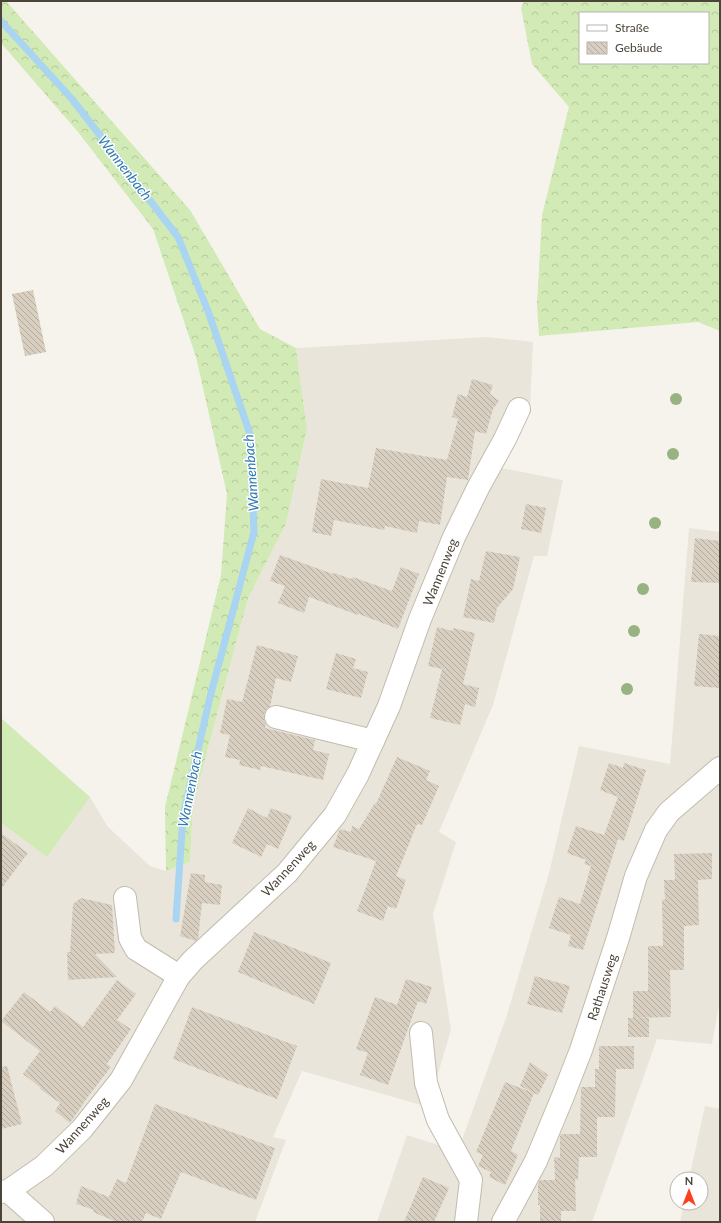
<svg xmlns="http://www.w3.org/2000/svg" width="721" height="1223" viewBox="0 0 721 1223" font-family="Lato,sans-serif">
<defs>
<pattern id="forest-crowns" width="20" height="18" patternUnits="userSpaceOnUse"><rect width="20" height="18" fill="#d2eab5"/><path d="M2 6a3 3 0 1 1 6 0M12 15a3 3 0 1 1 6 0" fill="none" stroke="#b6ca9c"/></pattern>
<pattern id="building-back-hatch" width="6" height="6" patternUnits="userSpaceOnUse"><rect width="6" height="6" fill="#d8cfc1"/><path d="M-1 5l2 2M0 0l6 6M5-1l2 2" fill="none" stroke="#b1aa9e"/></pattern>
</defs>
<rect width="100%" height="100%" fill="#f6f3ec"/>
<g fill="#eae5da">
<path d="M 487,337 L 533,342 L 530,409 L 501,468 L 563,480 L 547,556 L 534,556 L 493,705 L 439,832 L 456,842 L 433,914 L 451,1030 L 428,1107 L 302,1071 L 273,1137 L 286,1140 L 255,1222 L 1,1222 L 1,823 L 47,857 L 90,797 L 108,827 L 150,866 L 166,871 L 190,862 L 193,805 L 248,598 L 286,524 L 307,429 L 296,348 Z"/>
<path d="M 689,528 L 720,532 L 720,999 L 712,1044 L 657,1039 L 592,1222 L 583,1222 L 573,1220 L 572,1222 L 377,1222 L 407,1135 L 458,1151 L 506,1018 L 549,873 L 579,746 L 670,764 Z"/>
<path d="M 705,1106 L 720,1109 L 720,1222 L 680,1222 L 684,1203 L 701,1203 L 701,1179 L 689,1179 Z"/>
</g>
<g fill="url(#forest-crowns)" fill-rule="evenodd">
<path d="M 1,1 L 6,1 L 190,210 L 260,329 L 296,348 L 307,429 L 286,524 L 248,598 L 193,805 L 190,862 L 166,871 L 165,807 L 221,575 L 227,494 L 196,357 L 153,229 L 78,132 L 1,43 Z"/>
<path d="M 524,1 L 720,1 L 720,331 L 698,322 L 539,336 L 537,304 L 542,215 L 569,107 L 532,64 L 521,8 ZM 580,13 L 708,13 L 708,63 L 580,63 Z"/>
</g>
<path fill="#d2eab5" d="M 1,718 L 90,797 L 47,857 L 1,823 Z"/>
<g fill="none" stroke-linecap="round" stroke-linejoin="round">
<path stroke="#a9d4f2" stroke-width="7" d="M 1,21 L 72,99 L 178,237 L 208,311 L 250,434 L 254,532 L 210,697 L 183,816 L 176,919"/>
</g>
<g fill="url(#building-back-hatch)">
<path d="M 33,290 L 46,352 L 25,356 L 12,294 Z"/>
<path d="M 472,379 L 493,385 L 490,394 L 499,401 L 493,409 L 486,434 L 475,431 L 468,480 L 447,477 L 440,525 L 419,521 L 417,533 L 385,526 L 384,530 L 334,520 L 331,536 L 312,532 L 321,479 L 368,488 L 376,448 L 447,460 L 458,419 L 452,417 L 458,394 L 467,397 Z"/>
<path d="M 526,504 L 546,508 L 541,533 L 521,529 Z"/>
<path d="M 695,538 L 720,541 L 720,583 L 691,582 Z"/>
<path d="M 486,551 L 520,557 L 513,589 L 497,608 L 494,623 L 463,617 L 471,579 L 479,581 Z"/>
<path d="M 280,555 L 333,574 L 334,573 L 352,579 L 353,577 L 392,591 L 401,567 L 419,574 L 398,629 L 359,614 L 358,615 L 309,597 L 304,613 L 278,603 L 285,586 L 270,581 Z"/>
<path d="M 437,627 L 453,631 L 453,628 L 475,633 L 463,684 L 479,688 L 475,707 L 465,704 L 460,725 L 430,718 L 442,669 L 428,666 Z"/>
<path d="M 699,634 L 720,636 L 720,688 L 694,686 Z"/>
<path d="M 257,645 L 298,656 L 291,682 L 276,678 L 270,707 L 267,709 L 264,714 L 264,720 L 266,724 L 265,728 L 315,740 L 313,750 L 329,754 L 323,780 L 261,766 L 260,770 L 239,765 L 240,760 L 225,757 L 230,735 L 220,733 L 227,699 L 242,702 Z"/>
<path d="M 336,653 L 356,659 L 353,668 L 368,672 L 361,698 L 326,689 Z"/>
<path d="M 397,757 L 430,771 L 426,780 L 439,786 L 422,825 L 417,824 L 396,876 L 406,880 L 396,909 L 388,906 L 383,921 L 357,911 L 376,861 L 333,847 L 340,829 L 351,832 L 352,826 L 359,829 L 375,803 L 376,804 Z"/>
<path d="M 609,763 L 623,768 L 624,763 L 646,770 L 624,841 L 618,839 L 583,950 L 568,946 L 571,935 L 549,928 L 559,897 L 580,904 L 591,866 L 584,864 L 586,860 L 567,853 L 576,826 L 604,835 L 618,797 L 600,790 Z"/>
<path d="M 248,808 L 267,818 L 271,808 L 292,816 L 278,849 L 267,844 L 261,857 L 232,843 Z"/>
<path d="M 1,833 L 28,853 L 1,889 Z"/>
<path d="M 712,853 L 712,879 L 698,880 L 699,925 L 684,926 L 684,970 L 670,970 L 671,1017 L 633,1018 L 633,991 L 648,991 L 648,946 L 663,946 L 662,900 L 665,900 L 664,880 L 675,880 L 674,854 Z"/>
<path d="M 191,873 L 205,875 L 205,882 L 222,885 L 220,905 L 202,903 L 198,939 L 196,941 L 180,936 Z"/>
<path d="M 81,898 L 112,905 L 115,953 L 95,954 L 117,977 L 68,980 L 67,952 L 70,952 L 73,904 Z"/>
<path d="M 254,932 L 331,963 L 314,1004 L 238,972 Z"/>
<path d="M 535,976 L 570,986 L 562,1013 L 527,1004 Z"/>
<path d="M 406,979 L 432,987 L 426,1004 L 418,1001 L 388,1085 L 360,1075 L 368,1053 L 356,1049 L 375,997 L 397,1005 Z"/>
<path d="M 117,980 L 136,994 L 117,1020 L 131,1029 L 107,1064 L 111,1067 L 87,1098 L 70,1123 L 55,1111 L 60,1103 L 40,1089 L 41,1088 L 23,1074 L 40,1051 L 1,1021 L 24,992 L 50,1012 L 55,1006 L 83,1027 Z"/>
<path d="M 192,1007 L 297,1046 L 277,1099 L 173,1059 Z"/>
<rect x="628" y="1018" width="21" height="19"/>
<path d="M 599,1046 L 634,1046 L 634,1069 L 616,1069 L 615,1117 L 597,1117 L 597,1157 L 579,1157 L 578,1180 L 575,1179 L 576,1211 L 561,1211 L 561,1222 L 540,1222 L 540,1205 L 538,1205 L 538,1184 L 540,1180 L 555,1180 L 554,1157 L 560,1158 L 560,1137 L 561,1134 L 580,1134 L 581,1087 L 595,1087 L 595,1069 L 599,1069 Z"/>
<path d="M 530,1062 L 548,1075 L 538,1095 L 520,1086 Z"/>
<path d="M 7,1066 L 22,1124 L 1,1129 L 1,1067 Z"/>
<path d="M 505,1082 L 534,1093 L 511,1151 L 518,1155 L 505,1185 L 489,1177 L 491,1172 L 478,1166 L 483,1155 L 476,1152 Z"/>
<path d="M 155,1104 L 275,1148 L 256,1200 L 181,1172 L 161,1219 L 146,1213 L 142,1222 L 117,1222 L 93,1212 L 94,1210 L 76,1204 L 81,1186 L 109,1197 L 117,1179 L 126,1183 Z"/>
<path d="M 423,1177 L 449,1188 L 434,1222 L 404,1222 Z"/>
</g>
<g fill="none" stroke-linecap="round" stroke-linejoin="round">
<g stroke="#c2bbae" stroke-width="24">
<g id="minor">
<path d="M 276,717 L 373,741"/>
<path d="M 125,898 L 130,938 L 136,949 L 179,976"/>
<path d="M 421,1033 L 426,1083 L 438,1120 L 471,1180 L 466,1222"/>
<path d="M 8,1191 L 43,1222"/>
<path d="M 1,1192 L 8,1191 L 44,1166 L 82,1129 L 121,1080 L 179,976 L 193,960 L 287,873 L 335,815 L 358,774 L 389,706 L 420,619 L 454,537 L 479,486 L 505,439 L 519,409"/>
<path d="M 503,1222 L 536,1161 L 563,1096 L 581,1050 L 618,938 L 636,876 L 656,830 L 669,812 L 720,768"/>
</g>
</g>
<use href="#minor" stroke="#fff" stroke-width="22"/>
</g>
<g fill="#97b381">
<circle cx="676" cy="399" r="6"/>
<circle cx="673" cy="454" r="6"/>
<circle cx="655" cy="523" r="6"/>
<circle cx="643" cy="589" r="6"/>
<circle cx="634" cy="631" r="6"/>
<circle cx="627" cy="689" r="6"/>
</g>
<g text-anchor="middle" stroke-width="3" stroke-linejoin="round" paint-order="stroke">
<g font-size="13" fill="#4b4439" stroke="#fff">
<text transform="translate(440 572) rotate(-68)" y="5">Wannenweg</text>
<text transform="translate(288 868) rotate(-47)" y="5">Wannenweg</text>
<text transform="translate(602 987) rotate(-72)" y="5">Rathausweg</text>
<text transform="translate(82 1125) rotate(-48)" y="5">Wannenweg</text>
</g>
<g font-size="14" font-style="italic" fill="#2e7ab2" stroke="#fff">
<text transform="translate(125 168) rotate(52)" y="5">Wannenbach</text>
<text transform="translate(251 473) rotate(-94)" y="5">Wannenbach</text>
<text transform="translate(190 789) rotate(-79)" y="5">Wannenbach</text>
</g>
</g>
<rect width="721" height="1223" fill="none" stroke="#4b4439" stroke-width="4"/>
<rect x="579" y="12" width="130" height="52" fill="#ffffff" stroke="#b7b4b0"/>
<rect x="587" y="25" width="20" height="6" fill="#ffffff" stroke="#b7b4b0"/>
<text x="615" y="32" font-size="12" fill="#4b4439">Straße</text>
<rect x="587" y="42" width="20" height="12" fill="url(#building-back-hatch)" stroke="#b7b4b0"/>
<text x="615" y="52" font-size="12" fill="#4b4439">Gebäude</text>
<g transform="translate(689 1191)"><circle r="19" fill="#ffffff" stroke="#b7b4b0"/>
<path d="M0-3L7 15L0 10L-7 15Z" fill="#fc3f1d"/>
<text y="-6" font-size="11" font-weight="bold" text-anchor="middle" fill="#4b4439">N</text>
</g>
</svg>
